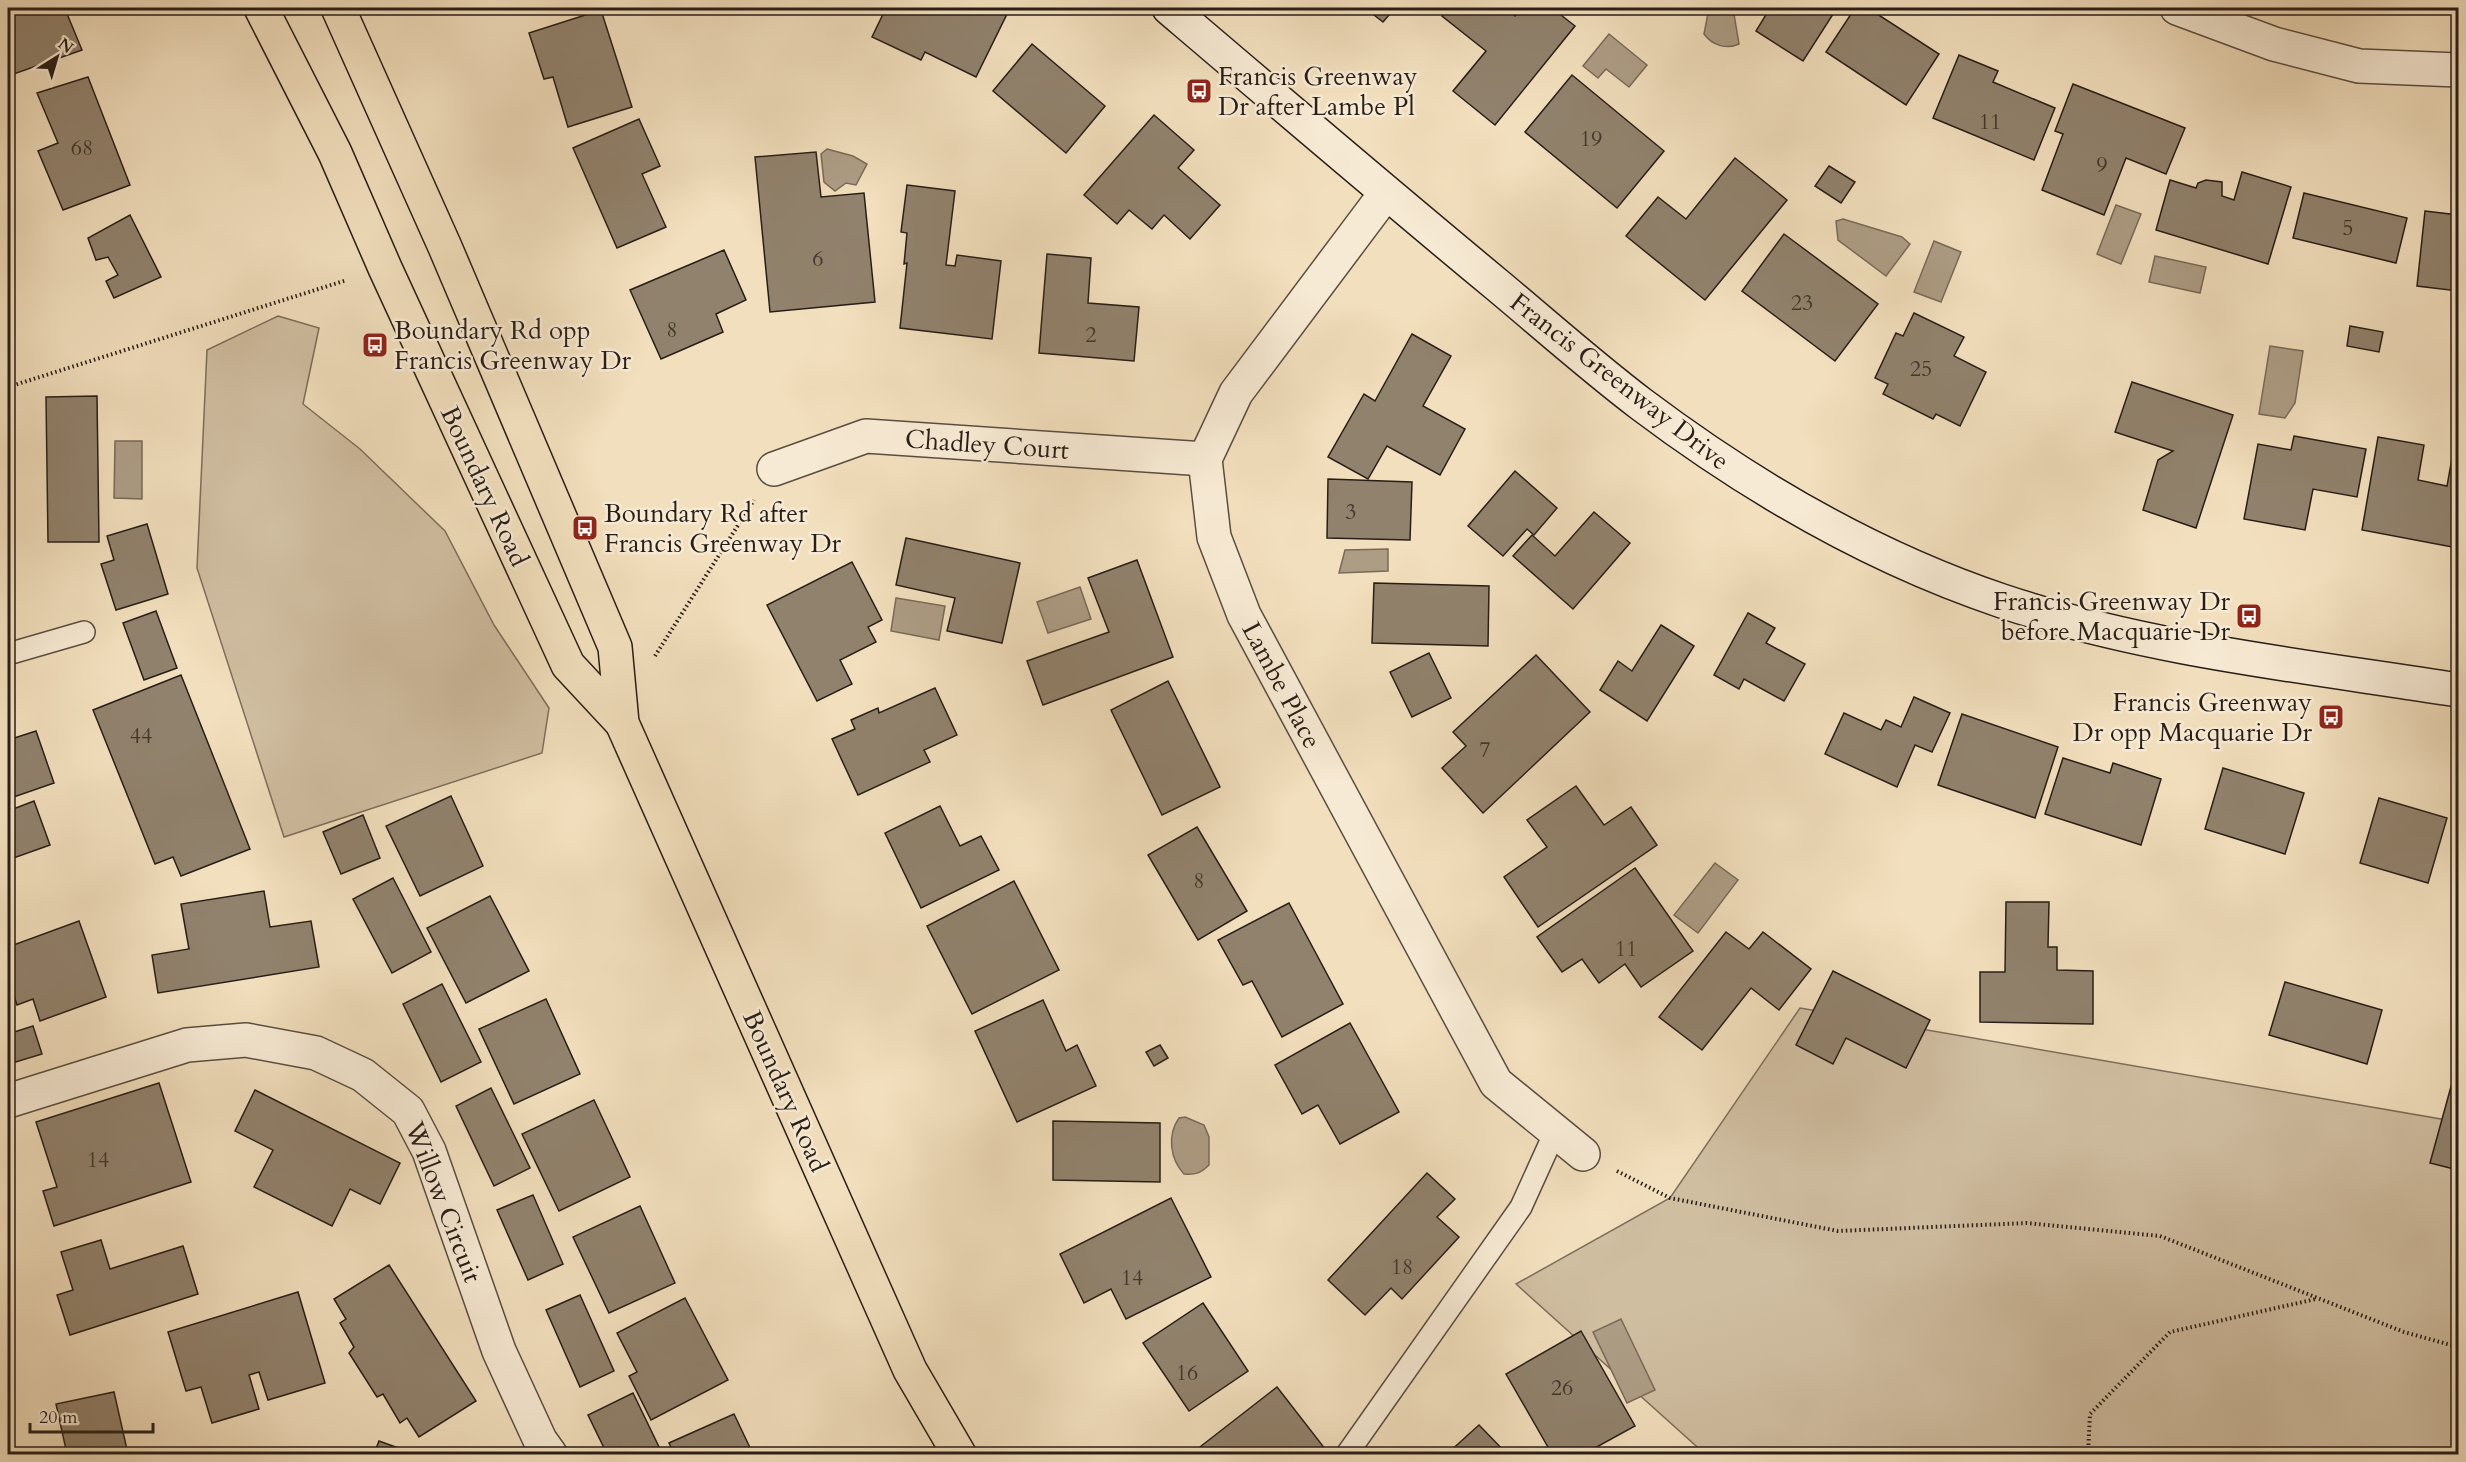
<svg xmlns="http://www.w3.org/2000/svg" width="2466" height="1462" viewBox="0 0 2466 1462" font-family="Cardo,serif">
<rect width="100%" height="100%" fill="#f2dfbd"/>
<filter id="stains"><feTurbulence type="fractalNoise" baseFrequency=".00333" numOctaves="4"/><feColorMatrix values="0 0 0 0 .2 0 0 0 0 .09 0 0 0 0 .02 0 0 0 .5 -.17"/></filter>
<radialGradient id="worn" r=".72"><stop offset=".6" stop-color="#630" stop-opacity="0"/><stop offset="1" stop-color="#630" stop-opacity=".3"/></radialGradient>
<g fill="#d0bea1" stroke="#7c6e5c" stroke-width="1.5">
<path d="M 278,316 L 319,328 L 303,404 L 360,449 L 445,531 L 494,625 L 549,708 L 542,753 L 284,837 L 197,568 L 207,350 Z"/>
<path d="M 1800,1008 L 2458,1122 L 2458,1454 L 1705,1454 L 1516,1284 L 1670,1198 Z"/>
</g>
<g fill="#ad9d85" stroke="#786a59" stroke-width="1.5">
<path d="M 1709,8 L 1733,8 L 1739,44 C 1726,50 1712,45 1704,34 Z"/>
<path d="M 1609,34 L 1647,65 L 1629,87 L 1606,69 L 1598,78 L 1583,66 Z"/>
<path d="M 827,149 L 853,156 L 867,164 L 856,185 L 846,183 L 835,191 L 824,182 L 821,154 Z"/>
<path d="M 2116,205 L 2141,214 L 2121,264 L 2097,254 Z"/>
<path d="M 1843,219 L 1902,237 L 1910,244 L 1886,276 L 1838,240 L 1836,221 Z"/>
<path d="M 1934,241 L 1961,252 L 1941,302 L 1914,292 Z"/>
<path d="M 2155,256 L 2206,267 L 2200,293 L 2149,282 Z"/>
<path d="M 2270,346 L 2303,351 L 2295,403 L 2285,418 L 2259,414 Z"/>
<path d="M 115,441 L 142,441 L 142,499 L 114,498 Z"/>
<path d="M 1388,549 L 1388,571 L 1339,573 L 1345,550 Z"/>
<path d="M 1080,587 L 1091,619 L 1048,633 L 1037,602 Z"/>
<path d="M 896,598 L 945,606 L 939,640 L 891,631 Z"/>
<path d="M 1715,863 L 1738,880 L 1698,933 L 1674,915 Z"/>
<path d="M 1185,1117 L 1204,1125 L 1209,1137 L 1209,1165 C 1201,1173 1196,1175 1184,1174 C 1170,1159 1167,1135 1179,1118 Z"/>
<path d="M 1621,1319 L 1655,1390 L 1627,1403 L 1593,1332 Z"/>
</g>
<g fill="#91826d" stroke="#281e17" stroke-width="1.5">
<path d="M 8,8 L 53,8 L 55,12 L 65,9 L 82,50 L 8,76 Z"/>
<path d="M 886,8 L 1000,8 L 1008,12 L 976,77 L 925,52 L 921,60 L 872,37 Z"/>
<path d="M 1365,8 L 1395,8 L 1383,22 Z"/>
<path d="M 1448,8 L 1505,8 L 1515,16 L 1522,8 L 1552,8 L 1575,26 L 1495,125 L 1453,91 L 1486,51 L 1442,16 Z"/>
<path d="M 1770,8 L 1837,8 L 1803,61 L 1756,31 Z"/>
<path d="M 1855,8 L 1868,8 L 1939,54 L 1906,105 L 1826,52 Z"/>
<path d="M 601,10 L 632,107 L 568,127 L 553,77 L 544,79 L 529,33 Z"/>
<path d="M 1032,44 L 1105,106 L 1066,153 L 993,91 Z"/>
<path d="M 1959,55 L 1998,71 L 1993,82 L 2055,108 L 2034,160 L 1933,118 Z"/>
<path d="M 1572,75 L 1664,151 L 1617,208 L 1525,132 Z"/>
<path d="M 88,77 L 130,185 L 63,210 L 38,151 L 58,143 L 37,93 Z"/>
<path d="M 2073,84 L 2185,128 L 2166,174 L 2126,158 L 2104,215 L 2042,190 L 2063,134 L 2055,131 Z"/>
<path d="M 1154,115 L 1194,150 L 1178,168 L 1220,205 L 1190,239 L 1164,215 L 1152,229 L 1129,210 L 1117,224 L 1084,195 Z"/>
<path d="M 639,119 L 660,166 L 642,174 L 666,227 L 617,248 L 573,148 Z"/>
<path d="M 816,152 L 821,197 L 864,193 L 875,302 L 770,312 L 755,157 Z"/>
<path d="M 1735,158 L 1787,200 L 1705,300 L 1626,236 L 1658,197 L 1686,219 Z"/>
<path d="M 1829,166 L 1855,182 L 1841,203 L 1815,186 Z"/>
<path d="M 2242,172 L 2291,187 L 2268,264 L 2156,230 L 2170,180 L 2196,188 L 2198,183 L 2206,180 L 2222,182 L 2222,196 L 2234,200 Z"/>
<path d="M 907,185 L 955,191 L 946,265 L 955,266 L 957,255 L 1001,261 L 992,339 L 900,328 L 907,263 L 904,264 L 907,233 L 901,232 Z"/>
<path d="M 2304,193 L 2407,218 L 2396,263 L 2293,238 Z"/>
<path d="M 2425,211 L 2458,215 L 2458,291 L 2417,286 Z"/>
<path d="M 130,215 L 161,277 L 114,298 L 106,281 L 118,275 L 108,257 L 96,260 L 88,238 Z"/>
<path d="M 1784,234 L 1878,304 L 1835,361 L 1742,291 Z"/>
<path d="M 724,250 L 746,300 L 716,314 L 723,332 L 661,359 L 630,290 Z"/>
<path d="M 1047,254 L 1091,258 L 1088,303 L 1139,307 L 1134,361 L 1039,353 Z"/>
<path d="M 1914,313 L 1964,337 L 1954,356 L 1986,372 L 1960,426 L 1936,414 L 1933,419 L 1883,394 L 1888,384 L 1875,378 L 1896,333 L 1903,336 Z"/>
<path d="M 2350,326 L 2383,332 L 2379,352 L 2347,346 Z"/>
<path d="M 1412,334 L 1451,356 L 1423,406 L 1465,429 L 1440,475 L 1387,446 L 1368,479 L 1328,457 L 1364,394 L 1375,401 Z"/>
<path d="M 2132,382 L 2233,415 L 2196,528 L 2143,510 L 2158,460 L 2173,451 L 2115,432 Z"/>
<path d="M 97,396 L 99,542 L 48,542 L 46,397 Z"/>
<path d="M 2294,436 L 2366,449 L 2357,497 L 2313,489 L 2305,530 L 2244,519 L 2258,444 L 2291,450 Z"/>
<path d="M 2378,437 L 2424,445 L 2418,480 L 2447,486 L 2454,447 L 2458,448 L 2458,548 L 2362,530 Z"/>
<path d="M 1515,471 L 1557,508 L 1534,535 L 1527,529 L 1503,556 L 1468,526 Z"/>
<path d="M 1328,479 L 1412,482 L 1410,540 L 1327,538 Z"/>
<path d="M 1594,512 L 1630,543 L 1573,609 L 1513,556 L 1532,535 L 1555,556 Z"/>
<path d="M 147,524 L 168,594 L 116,610 L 101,564 L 114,560 L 107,536 Z"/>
<path d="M 906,538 L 1020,563 L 1002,643 L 947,631 L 955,598 L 896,585 Z"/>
<path d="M 1137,560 L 1173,657 L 1043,705 L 1027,661 L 1109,632 L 1088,578 Z"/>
<path d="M 852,562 L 882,620 L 868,627 L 876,642 L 840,660 L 852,684 L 817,701 L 767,605 Z"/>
<path d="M 1374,583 L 1489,586 L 1488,646 L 1372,643 Z"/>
<path d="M 156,611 L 177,668 L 144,680 L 123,623 Z"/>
<path d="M 1748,613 L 1775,628 L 1766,643 L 1805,664 L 1784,701 L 1744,679 L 1739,689 L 1714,675 Z"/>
<path d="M 1661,625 L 1694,646 L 1647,721 L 1600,690 L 1618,661 L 1632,671 Z"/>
<path d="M 1429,653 L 1451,698 L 1412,717 L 1390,672 Z"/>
<path d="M 1536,655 L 1590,712 L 1483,813 L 1442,768 L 1466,746 L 1453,732 Z"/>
<path d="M 181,675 L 250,849 L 181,876 L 173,857 L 155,864 L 93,710 Z"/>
<path d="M 1168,681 L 1220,787 L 1162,815 L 1111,710 Z"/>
<path d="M 935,688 L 957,735 L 924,750 L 930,762 L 858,795 L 832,739 L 855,729 L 851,720 L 878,708 L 879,713 Z"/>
<path d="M 1914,697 L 1950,713 L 1932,752 L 1915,745 L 1897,787 L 1825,754 L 1844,713 L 1881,730 L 1886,720 L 1901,727 Z"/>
<path d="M 1962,714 L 2058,747 L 2035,818 L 1938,785 Z"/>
<path d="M 36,731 L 54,783 L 8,799 L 8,740 Z"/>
<path d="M 2063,758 L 2110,773 L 2113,763 L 2161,779 L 2141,845 L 2045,814 Z"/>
<path d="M 2223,768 L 2304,793 L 2285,854 L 2205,829 Z"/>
<path d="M 1576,786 L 1604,825 L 1631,807 L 1657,845 L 1538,927 L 1504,877 L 1547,847 L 1527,820 Z"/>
<path d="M 451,796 L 483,866 L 420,896 L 386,826 Z"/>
<path d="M 2379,798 L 2447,818 L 2428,883 L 2360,863 Z"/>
<path d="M 34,801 L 50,845 L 8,860 L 8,811 Z"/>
<path d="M 940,806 L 960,846 L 981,836 L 999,870 L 921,908 L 885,833 Z"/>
<path d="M 363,815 L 380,858 L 341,874 L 323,832 Z"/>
<path d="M 1197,827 L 1247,911 L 1198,940 L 1148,855 Z"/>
<path d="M 1635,868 L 1693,951 L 1641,987 L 1625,964 L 1599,983 L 1582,959 L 1562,972 L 1537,937 Z"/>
<path d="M 393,878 L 431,952 L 392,973 L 353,899 Z"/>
<path d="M 1014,881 L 1059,970 L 972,1014 L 927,926 Z"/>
<path d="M 264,891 L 270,927 L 311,921 L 319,967 L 158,993 L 152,955 L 189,949 L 181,904 Z"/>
<path d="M 490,896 L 529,971 L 466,1003 L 427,928 Z"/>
<path d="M 2006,902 L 2049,902 L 2048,947 L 2057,947 L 2057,970 L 2093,971 L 2093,1024 L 1980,1022 L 1980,972 L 2005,972 Z"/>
<path d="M 1289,903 L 1343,1004 L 1282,1037 L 1252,981 L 1243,985 L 1218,940 Z"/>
<path d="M 79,921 L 106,997 L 40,1021 L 33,999 L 17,1005 L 13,993 L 8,995 L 8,947 Z"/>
<path d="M 1726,932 L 1749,949 L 1763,932 L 1811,969 L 1779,1010 L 1751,988 L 1702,1050 L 1659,1017 Z"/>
<path d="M 1833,971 L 1930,1020 L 1906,1068 L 1846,1038 L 1833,1064 L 1796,1045 Z"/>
<path d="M 2285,982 L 2382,1010 L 2367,1064 L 2269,1035 Z"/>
<path d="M 442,984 L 481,1062 L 441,1082 L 403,1004 Z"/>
<path d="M 546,999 L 580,1074 L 514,1104 L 479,1029 Z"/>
<path d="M 1043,1000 L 1066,1051 L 1077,1045 L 1096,1086 L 1017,1122 L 975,1031 Z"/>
<path d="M 1350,1023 L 1399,1112 L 1340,1144 L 1318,1105 L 1302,1114 L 1275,1065 Z"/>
<path d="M 33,1026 L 42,1054 L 9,1064 L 8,1034 Z"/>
<path d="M 1160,1045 L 1168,1058 L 1154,1066 L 1146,1052 Z"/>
<path d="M 2458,1061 L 2458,1170 L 2430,1163 Z"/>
<path d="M 159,1083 L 191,1182 L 54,1226 L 43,1191 L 57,1187 L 36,1122 Z"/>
<path d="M 491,1088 L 530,1168 L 494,1186 L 456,1106 Z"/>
<path d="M 255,1090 L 400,1163 L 380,1204 L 350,1189 L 332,1226 L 254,1187 L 273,1150 L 235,1131 Z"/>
<path d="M 594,1100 L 630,1177 L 559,1211 L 522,1134 Z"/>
<path d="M 1053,1121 L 1160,1123 L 1160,1182 L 1053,1180 Z"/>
<path d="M 1427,1173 L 1455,1199 L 1437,1217 L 1459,1237 L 1402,1299 L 1391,1288 L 1365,1315 L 1328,1280 Z"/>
<path d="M 533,1195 L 563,1264 L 528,1280 L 497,1210 Z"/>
<path d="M 1171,1198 L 1211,1277 L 1126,1319 L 1111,1289 L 1084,1303 L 1060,1254 Z"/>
<path d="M 640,1206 L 675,1283 L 609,1313 L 573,1237 Z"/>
<path d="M 101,1240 L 110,1269 L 183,1246 L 198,1294 L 70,1335 L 57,1295 L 73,1290 L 61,1252 Z"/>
<path d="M 389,1265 L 476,1401 L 419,1437 L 407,1418 L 400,1423 L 383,1394 L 377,1397 L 349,1353 L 354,1347 L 340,1323 L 346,1319 L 334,1299 Z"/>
<path d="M 298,1292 L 325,1383 L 268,1400 L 259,1372 L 249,1375 L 259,1409 L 212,1423 L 201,1387 L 186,1391 L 168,1332 Z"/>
<path d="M 580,1295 L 614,1371 L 580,1387 L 546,1310 Z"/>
<path d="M 685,1298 L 728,1380 L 651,1420 L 629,1376 L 637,1372 L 617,1333 Z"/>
<path d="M 1203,1303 L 1248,1371 L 1189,1411 L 1143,1343 Z"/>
<path d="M 1581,1331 L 1635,1426 L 1584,1454 L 1552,1454 L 1506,1374 Z"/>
<path d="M 1277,1387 L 1329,1454 L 1191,1454 Z"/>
<path d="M 114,1392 L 128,1454 L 67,1454 L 56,1404 Z"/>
<path d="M 633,1393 L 659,1447 L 644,1454 L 624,1454 L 620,1447 L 607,1454 L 588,1415 Z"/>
<path d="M 734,1414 L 753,1454 L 674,1454 L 669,1443 Z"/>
<path d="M 1479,1425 L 1507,1454 L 1447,1454 Z"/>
<path d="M 379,1441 L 415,1454 L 374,1454 Z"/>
</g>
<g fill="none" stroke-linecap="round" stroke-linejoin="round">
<g stroke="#5a4e40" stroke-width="24">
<g id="service">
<path d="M 8,654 L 84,632"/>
<path d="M 1347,1454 L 1521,1207 L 1555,1132"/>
</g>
</g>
<g stroke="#5a4e40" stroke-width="36">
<g id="minor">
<path d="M 2177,8 L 2274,44 L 2359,66 L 2458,70"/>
<path d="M 1386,193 L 1236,393 L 1205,459 L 1214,537 L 1244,615 L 1496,1083 L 1583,1154"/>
<path d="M 774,469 L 866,436 L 1205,459"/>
<path d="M 8,1101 L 187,1045 L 246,1040 L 316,1053 L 363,1075 L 408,1111 L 429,1151 L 499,1351 L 540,1440 L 550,1454"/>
</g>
</g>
<g stroke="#281e17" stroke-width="36">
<path id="secondary" d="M 1169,8 C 1277,100 1386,193 1496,284 C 1544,324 1591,366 1641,404 C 1750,486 1871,557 2002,601 C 2149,650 2306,666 2458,690"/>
</g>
<g stroke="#281e17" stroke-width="36">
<g id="primary">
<path d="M 261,8 L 335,153 L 385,268 L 568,665 L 622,723"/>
<path d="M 338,8 L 445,247 L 615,647 L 622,723 L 910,1370 L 959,1454"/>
</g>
</g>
<g stroke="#281e17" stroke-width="4" stroke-dasharray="1.5 3" stroke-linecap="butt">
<path d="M 8,387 L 347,280"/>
<path d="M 655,656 L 754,500"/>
<path d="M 1617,1171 L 1670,1198 L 1838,1231 L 2027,1223 L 2160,1236 L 2404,1332 L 2458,1347"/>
<path d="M 2088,1454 L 2090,1414 L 2170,1332 L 2316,1299"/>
</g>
<use href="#service" stroke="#f7ead4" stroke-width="21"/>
<use href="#minor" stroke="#f7ead4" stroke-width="33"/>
<use href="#secondary" stroke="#f7ead4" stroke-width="33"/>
<use href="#primary" stroke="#f2dfbd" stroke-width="33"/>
</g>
<defs>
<g id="bus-square" transform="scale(1.35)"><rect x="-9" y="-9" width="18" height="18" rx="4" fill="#8f2418" stroke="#f7ead4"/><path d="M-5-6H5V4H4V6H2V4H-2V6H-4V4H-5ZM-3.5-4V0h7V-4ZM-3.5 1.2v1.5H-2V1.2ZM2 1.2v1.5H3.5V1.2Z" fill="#fff"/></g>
</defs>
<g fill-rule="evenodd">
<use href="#bus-square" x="1199" y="91"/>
<use href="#bus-square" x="375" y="345"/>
<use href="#bus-square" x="585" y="528"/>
<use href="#bus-square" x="2249" y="616"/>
<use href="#bus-square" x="2331" y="717"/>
</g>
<g text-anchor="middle" stroke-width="5" stroke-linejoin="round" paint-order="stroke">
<g font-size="22" fill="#42372c">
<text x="1990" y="129">11</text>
<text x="1591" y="146">19</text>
<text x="82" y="155">68</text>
<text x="2102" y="172">9</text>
<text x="2348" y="235">5</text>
<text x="818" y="266">6</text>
<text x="1802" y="310">23</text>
<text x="672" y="337">8</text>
<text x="1091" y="342">2</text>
<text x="1921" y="376">25</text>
<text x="1351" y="519">3</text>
<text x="141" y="743">44</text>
<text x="1485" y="757">7</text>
<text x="1199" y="888">8</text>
<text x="1626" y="956">11</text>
<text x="98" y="1167">14</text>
<text x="1402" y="1274">18</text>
<text x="1132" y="1285">14</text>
<text x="1187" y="1380">16</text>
<text x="1562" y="1395">26</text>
</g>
<g font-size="26" fill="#281e17" stroke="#f7ead4" text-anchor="start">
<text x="1218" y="85">Francis Greenway<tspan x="1218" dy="30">Dr after Lambe Pl</tspan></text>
<text x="394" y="339">Boundary Rd opp<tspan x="394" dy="30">Francis Greenway Dr</tspan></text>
<text x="604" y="522">Boundary Rd after<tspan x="604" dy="30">Francis Greenway Dr</tspan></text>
<text x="2230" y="610" text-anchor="end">Francis Greenway Dr<tspan x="2230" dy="30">before Macquarie Dr</tspan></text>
<text x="2312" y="711" text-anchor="end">Francis Greenway<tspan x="2312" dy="30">Dr opp Macquarie Dr</tspan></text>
</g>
<g font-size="26" fill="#281e17" stroke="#f7ead4">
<text transform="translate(1620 381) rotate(38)" y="9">Francis Greenway Drive</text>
<text transform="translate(987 444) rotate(4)" y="9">Chadley Court</text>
<text transform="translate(485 486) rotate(65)" y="9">Boundary Road</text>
<text transform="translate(1282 685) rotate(62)" y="9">Lambe Place</text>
<text transform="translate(786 1091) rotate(66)" y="9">Boundary Road</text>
<text transform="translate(444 1202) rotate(69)" y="9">Willow Circuit</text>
</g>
</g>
<rect width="2466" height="1462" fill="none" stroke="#f2dfbd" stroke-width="30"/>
<rect x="9" y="9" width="2448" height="1444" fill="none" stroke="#281e17" stroke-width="3"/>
<rect x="15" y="15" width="2436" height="1432" fill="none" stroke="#281e17" stroke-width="1.5"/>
<g transform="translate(57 57) rotate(37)" stroke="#f7ead4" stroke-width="4.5" paint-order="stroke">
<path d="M0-4.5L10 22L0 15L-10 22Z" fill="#281e17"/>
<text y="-9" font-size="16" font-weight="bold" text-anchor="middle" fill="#281e17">N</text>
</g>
<path d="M30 1423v9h123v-9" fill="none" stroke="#281e17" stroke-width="3"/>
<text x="39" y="1423" font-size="18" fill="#281e17" stroke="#f7ead4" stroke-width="4.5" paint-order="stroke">20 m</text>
<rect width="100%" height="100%" filter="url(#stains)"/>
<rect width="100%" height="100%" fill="url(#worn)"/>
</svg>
